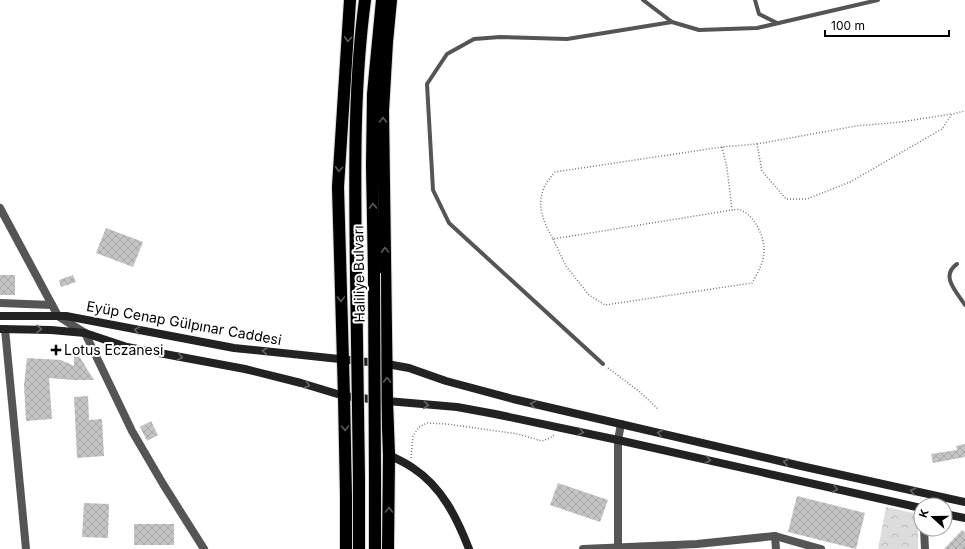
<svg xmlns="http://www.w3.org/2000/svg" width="965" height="549" viewBox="0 0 965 549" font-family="Inter,sans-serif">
<defs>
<pattern id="forest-crowns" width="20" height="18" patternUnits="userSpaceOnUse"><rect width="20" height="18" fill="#dcdcdc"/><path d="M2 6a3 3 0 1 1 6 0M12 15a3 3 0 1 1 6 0" fill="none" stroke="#bbb"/></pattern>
<pattern id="building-cross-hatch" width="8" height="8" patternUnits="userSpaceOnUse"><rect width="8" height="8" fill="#c4c4c4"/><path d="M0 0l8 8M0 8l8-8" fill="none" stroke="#a7a7a7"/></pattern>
</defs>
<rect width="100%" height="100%" fill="#fff"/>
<path fill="url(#forest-crowns)" d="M 886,507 L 918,514 L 918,549 L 878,549 Z"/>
<g fill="url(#building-cross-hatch)">
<path d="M 106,228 L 143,242 L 133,267 L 96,253 Z"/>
<rect x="0" y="275" width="15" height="20"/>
<path d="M 73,275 L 76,282 L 61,287 L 59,280 Z"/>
<path d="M 74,348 L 94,380 L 74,380 L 49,378 L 52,419 L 26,421 L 24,385 L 27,358 L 61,360 L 74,366 Z"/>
<path d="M 88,396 L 89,420 L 102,419 L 104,456 L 77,458 L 74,397 Z"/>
<path d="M 151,421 L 158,435 L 147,441 L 140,427 Z"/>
<path d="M 965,444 L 965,457 L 933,463 L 931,454 L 957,450 L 956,446 Z"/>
<path d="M 558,483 L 608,500 L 600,522 L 550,505 Z"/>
<path d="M 797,496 L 865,513 L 856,549 L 788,532 Z"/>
<path d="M 84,503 L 109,504 L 108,538 L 82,537 Z"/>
<rect x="134" y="524" width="40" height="21"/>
<path d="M 962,530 L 965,533 L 965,549 L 944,549 Z"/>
</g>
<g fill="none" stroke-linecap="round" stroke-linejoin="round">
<g stroke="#dbdbdb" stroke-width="14">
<g id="highway">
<path d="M 356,273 C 355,182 353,90 365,0"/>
<path d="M 374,273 L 372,166 L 373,94 L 382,0"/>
<path d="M 375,479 L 375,549"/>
<path d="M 346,549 L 346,496 L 344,396 L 338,187 L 350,0"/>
<path d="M 359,549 L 359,479"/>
<path d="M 388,549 L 389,455 L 387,401 L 383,111 L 387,42 L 391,0"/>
</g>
</g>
<g stroke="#777" stroke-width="1.5" stroke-dasharray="1 2" stroke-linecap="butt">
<path d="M 757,144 L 856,126 L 901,122 L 951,114"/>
<path d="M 722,147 L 727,168 L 732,210 L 553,239 C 544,223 536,206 544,188 C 546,182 551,177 555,172 L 722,147 L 757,144 L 762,171 L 786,199 L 807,199 L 850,182 L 942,129 L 952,114 L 965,111"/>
<path d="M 553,239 L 566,266 L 589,295 L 605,305 L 752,283 C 757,274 763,264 764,253 C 765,238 756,217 741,210 C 739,209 735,210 732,210"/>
<path d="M 608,368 L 640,392 L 659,410"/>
<path d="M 411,458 L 413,436 L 419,427 L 427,423 L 447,424 L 518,434 L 542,441 L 550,438 L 554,435"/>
</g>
<g stroke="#555" stroke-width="4">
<path d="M 643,0 L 672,22 L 699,30 L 757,28 L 878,0"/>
<path d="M 755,0 L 759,14 L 777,23"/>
<path d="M 957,264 C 940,276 956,291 965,305"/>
<path d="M 603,364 L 449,223 L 433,190 L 427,84 L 447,54 L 474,39 L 500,37 L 567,39 L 672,22"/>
</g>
<g stroke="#555" stroke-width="8">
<path d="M 0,208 L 58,316 L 85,333 L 132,431 L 163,484 L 204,549"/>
<path d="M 0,303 L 52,305"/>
<path d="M 5,329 L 26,549"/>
<path d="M 924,529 L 925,549"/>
<path d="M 775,536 L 776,549"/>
<path d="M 583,549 L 697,544 L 775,536 L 821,549"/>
<path d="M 618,549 L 618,440 L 621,424"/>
</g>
<g stroke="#222" stroke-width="8">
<path d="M 0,316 L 66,316 L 234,348 L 387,364 L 409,368 L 446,381 L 513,399 L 801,466 L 965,502"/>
<path d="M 0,329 L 51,330 L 85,333 L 127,347 L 245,369 L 301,383 L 344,396 L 387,401 L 457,407 L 495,414 L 618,440 L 921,508"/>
<path d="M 389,455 C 397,459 406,463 413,468 C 442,487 457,518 469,549"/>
<path d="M 945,514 L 965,518"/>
</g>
<use href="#highway" stroke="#000" stroke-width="12"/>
<g stroke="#dbdbdb" stroke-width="14" stroke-linecap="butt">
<g id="highway-bridge">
<path d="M 356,273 L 359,479"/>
<path d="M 374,273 L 375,479"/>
</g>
</g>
<use href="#highway-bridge" stroke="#000" stroke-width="12"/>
</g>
<defs><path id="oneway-chevron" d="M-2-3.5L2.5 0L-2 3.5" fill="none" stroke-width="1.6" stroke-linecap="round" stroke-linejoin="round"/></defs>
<g stroke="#595959">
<use href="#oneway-chevron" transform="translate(348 39) rotate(94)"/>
<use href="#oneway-chevron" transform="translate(383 120) rotate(-90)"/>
<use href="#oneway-chevron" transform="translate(339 169) rotate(94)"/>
<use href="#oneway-chevron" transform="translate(373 206) rotate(-91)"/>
<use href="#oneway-chevron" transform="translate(385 250) rotate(-91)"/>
<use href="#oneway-chevron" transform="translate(341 299) rotate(88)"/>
<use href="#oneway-chevron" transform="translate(387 380) rotate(-89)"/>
<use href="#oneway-chevron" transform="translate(345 428) rotate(89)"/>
<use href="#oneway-chevron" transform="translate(389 510) rotate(-90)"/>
</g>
<g stroke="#646464">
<use href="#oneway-chevron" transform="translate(39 329) rotate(1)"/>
<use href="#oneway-chevron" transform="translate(137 330) rotate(-169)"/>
<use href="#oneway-chevron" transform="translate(265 351) rotate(-174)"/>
<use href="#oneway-chevron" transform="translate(180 357) rotate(11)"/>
<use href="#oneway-chevron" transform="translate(307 385) rotate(17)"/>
<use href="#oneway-chevron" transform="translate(533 404) rotate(-167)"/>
<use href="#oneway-chevron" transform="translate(426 405) rotate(5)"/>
<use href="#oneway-chevron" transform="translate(581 432) rotate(12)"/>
<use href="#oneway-chevron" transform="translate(660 433) rotate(-167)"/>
<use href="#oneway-chevron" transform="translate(708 460) rotate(13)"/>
<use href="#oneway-chevron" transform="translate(786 462) rotate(-167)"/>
<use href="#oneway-chevron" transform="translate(835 489) rotate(13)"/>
<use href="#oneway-chevron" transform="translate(913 491) rotate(-167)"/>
</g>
<path fill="#000" stroke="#fff" stroke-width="1.5" d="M54 344h4v4h4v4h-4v4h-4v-4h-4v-4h4z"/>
<g text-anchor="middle" stroke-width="4" stroke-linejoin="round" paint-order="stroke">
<g font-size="14" fill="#000" stroke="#fff">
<text transform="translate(359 274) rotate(-91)" y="5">Haliliye Bulvarı</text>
<text transform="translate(184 323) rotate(10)" y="5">Eyüp Cenap Gülpınar Caddesi</text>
</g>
<g font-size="14" fill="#000" stroke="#fff" text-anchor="start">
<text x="64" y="355">Lotus Eczanesi</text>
</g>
</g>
<g transform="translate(933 517) rotate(291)"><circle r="19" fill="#ffffff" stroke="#999999"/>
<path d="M0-3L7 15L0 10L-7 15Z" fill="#000000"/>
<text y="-6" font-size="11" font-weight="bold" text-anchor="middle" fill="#000000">K</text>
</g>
<path d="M825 30v6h124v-6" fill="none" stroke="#000000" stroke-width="2"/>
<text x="831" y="30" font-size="12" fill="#000000" stroke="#ffffff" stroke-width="3" paint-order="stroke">100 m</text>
</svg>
